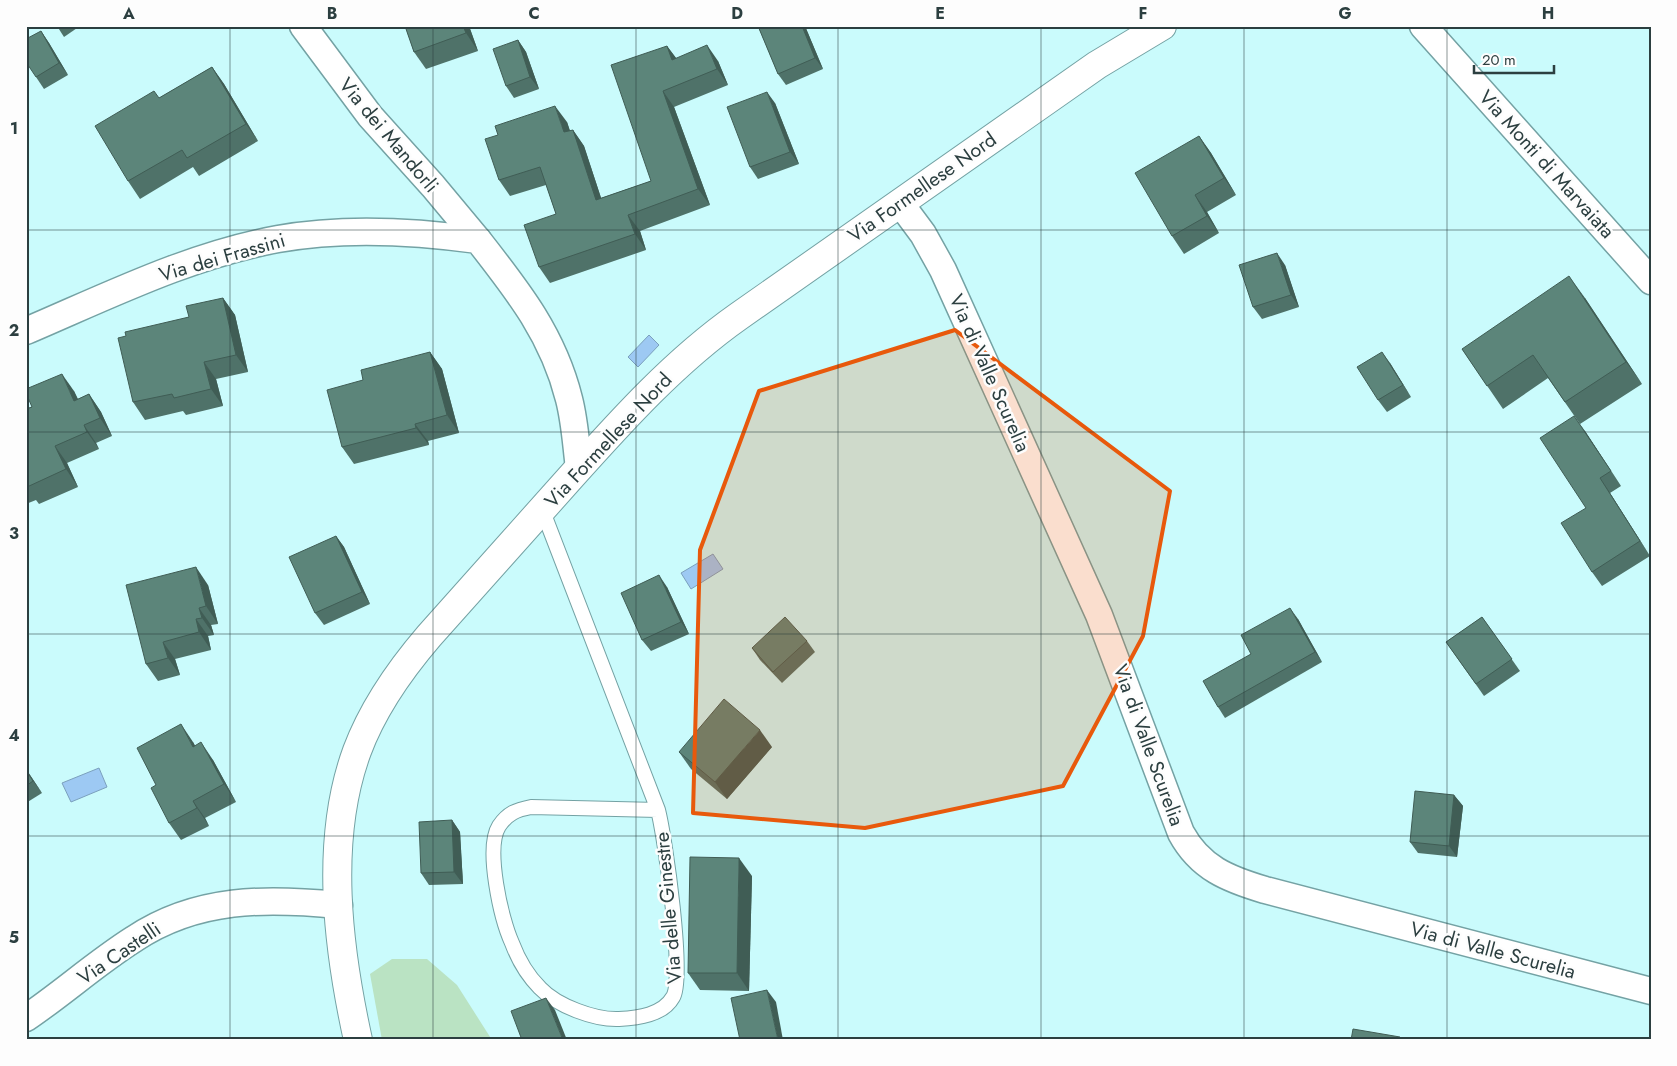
<svg xmlns="http://www.w3.org/2000/svg" width="1677" height="1066" viewBox="0 0 1677 1066" font-family="Jost,sans-serif">
<rect width="100%" height="100%" fill="#cafbfc"/>
<path fill="#bae3c3" d="M 392,959 L 427,959 L 457,985 L 492,1040 L 382,1040 L 370,974 Z"/>
<g fill="#9dc9f3" stroke="#7ba0bd">
<path d="M 649,335 L 659,345 L 638,367 L 628,357 Z"/>
<path d="M 713,554 L 723,569 L 691,589 L 681,573 Z"/>
<path d="M 99,768 L 107,787 L 71,802 L 62,783 Z"/>
</g>
<g fill="none" stroke-linecap="round" stroke-linejoin="round">
<g stroke="#74a2a4" stroke-width="16">
<path id="service" d="M 542,509 L 658,810 C 665,837 685,978 673,997 C 663,1015 638,1018 619,1019 C 595,1020 557,1006 540,988 C 528,976 518,959 512,943 C 501,919 485,848 499,826 C 508,813 516,810 531,807 L 658,810"/>
</g>
<g stroke="#74a2a4" stroke-width="29">
<g id="minor">
<path d="M 303,26 L 370,116 L 433,186 L 478,240"/>
<path d="M 1423,26 L 1651,281"/>
<path d="M 900,203 L 923,234 L 943,270 L 1099,615 L 1181,833 C 1200,868 1228,879 1265,890 L 1651,991"/>
<path d="M 26,331 C 108,296 190,255 278,239 C 344,227 413,231 478,240 C 518,291 553,335 569,399 C 575,422 576,445 579,468"/>
<path d="M 26,1018 C 63,993 96,963 134,939 C 197,897 266,898 339,905"/>
</g>
</g>
<g stroke="#74a2a4" stroke-width="30">
<path id="tertiary" d="M 358,1040 C 338,949 324,841 357,751 C 373,708 399,671 429,636 C 476,583 523,531 570,478 C 622,420 675,361 739,316 L 1097,65 L 1162,26"/>
</g>
<use href="#service" stroke="#fff" stroke-width="14"/>
<use href="#minor" stroke="#fff" stroke-width="26"/>
<use href="#tertiary" stroke="#fff" stroke-width="28"/>
</g>
<g fill="#4f7269">
<path d="M 57,26 L 80,26 L 64,37 Z"/>
<path d="M 405,26 L 469,26 L 478,51 L 426,69 L 414,52 Z"/>
<path d="M 758,26 L 805,26 L 823,69 L 786,85 L 778,74 Z"/>
<path d="M 41,31 L 49,43 L 68,75 L 44,89 L 36,77 Z"/>
<path d="M 518,40 L 526,52 L 539,89 L 514,98 L 506,86 Z"/>
<path d="M 667,46 L 676,58 L 718,61 L 728,85 L 674,107 L 710,205 L 640,231 L 646,250 L 550,283 L 539,267 L 556,214 L 546,185 L 510,196 L 499,180 L 567,122 L 570,131 L 573,130 L 584,146 L 601,198 L 651,181 Z"/>
<path d="M 212,67 L 224,84 L 258,141 L 199,176 L 193,167 L 140,199 L 128,181 L 159,98 Z"/>
<path d="M 775,103 L 799,164 L 758,179 L 750,167 Z"/>
<path d="M 1199,136 L 1211,153 L 1236,195 L 1207,212 L 1219,233 L 1184,254 L 1172,236 Z"/>
<path d="M 1285,265 L 1299,307 L 1262,319 L 1253,307 Z"/>
<path d="M 223,298 L 235,315 L 248,372 L 216,379 L 223,406 L 186,415 L 183,411 L 145,420 L 133,402 L 126,336 L 189,317 Z"/>
<path d="M 1585,298 L 1642,384 L 1580,424 L 1548,378 L 1503,409 L 1462,349 Z"/>
<path d="M 430,352 L 442,369 L 459,433 L 428,441 L 429,445 L 354,464 L 342,447 L 363,380 Z"/>
<path d="M 1390,363 L 1411,397 L 1387,412 L 1378,400 Z"/>
<path d="M 74,391 L 78,399 L 89,394 L 101,412 L 112,436 L 96,443 L 99,449 L 67,463 L 78,487 L 39,504 L 36,500 L 26,504 L 26,409 Z"/>
<path d="M 1585,431 L 1621,486 L 1610,493 L 1650,556 L 1602,586 L 1592,572 L 1586,508 Z"/>
<path d="M 336,536 L 344,547 L 370,604 L 324,625 L 315,613 Z"/>
<path d="M 208,585 L 218,624 L 211,625 L 214,635 L 208,636 L 211,650 L 175,659 L 180,675 L 158,681 L 146,664 Z"/>
<path d="M 667,587 L 689,634 L 651,651 L 642,640 Z"/>
<path d="M 1482,617 L 1520,671 L 1484,696 L 1446,642 Z"/>
<path d="M 1298,619 L 1322,662 L 1225,718 L 1218,707 L 1251,654 Z"/>
<path d="M 807,641 L 815,652 L 782,683 L 760,660 L 752,648 Z"/>
<path d="M 193,742 L 195,746 L 213,760 L 236,802 L 205,818 L 209,826 L 181,840 L 169,823 L 156,785 Z"/>
<path d="M 772,747 L 727,799 L 691,769 L 679,752 Z"/>
<path d="M 26,769 L 42,793 L 26,803 Z"/>
<path d="M 1454,795 L 1463,806 L 1457,857 L 1418,853 L 1410,842 Z"/>
<path d="M 452,820 L 460,832 L 463,884 L 429,885 L 421,873 Z"/>
<path d="M 752,876 L 749,991 L 700,990 L 688,973 Z"/>
</g>
<g fill="#405d55">
<path d="M 463,26 L 469,26 L 478,51 L 466,33 Z"/>
<path d="M 802,26 L 805,26 L 823,69 L 815,58 Z"/>
<path d="M 41,31 L 49,43 L 68,75 L 59,63 Z"/>
<path d="M 518,40 L 526,52 L 539,89 L 530,77 Z"/>
<path d="M 707,45 L 718,61 L 728,85 L 717,69 Z"/>
<path d="M 667,46 L 679,62 L 672,60 Z"/>
<path d="M 212,67 L 224,84 L 258,141 L 246,124 Z"/>
<path d="M 663,91 L 674,107 L 710,205 L 698,189 Z"/>
<path d="M 767,92 L 775,103 L 799,164 L 790,152 Z"/>
<path d="M 555,106 L 567,122 L 576,149 L 564,132 Z"/>
<path d="M 573,130 L 584,146 L 607,216 L 596,200 Z"/>
<path d="M 1199,136 L 1211,153 L 1236,195 L 1224,178 Z"/>
<path d="M 1195,195 L 1207,212 L 1219,233 L 1207,216 Z"/>
<path d="M 628,215 L 640,231 L 646,250 L 635,234 Z"/>
<path d="M 1277,253 L 1285,265 L 1299,307 L 1291,295 Z"/>
<path d="M 1569,276 L 1585,298 L 1642,384 L 1626,362 Z"/>
<path d="M 223,298 L 235,315 L 248,372 L 236,355 Z"/>
<path d="M 430,352 L 442,369 L 459,433 L 447,415 Z"/>
<path d="M 1382,352 L 1390,363 L 1411,397 L 1403,385 Z"/>
<path d="M 204,362 L 216,379 L 223,406 L 211,389 Z"/>
<path d="M 62,374 L 74,391 L 86,418 L 74,401 Z"/>
<path d="M 89,394 L 101,412 L 112,436 L 100,418 Z"/>
<path d="M 1574,416 L 1585,431 L 1621,486 L 1611,471 Z"/>
<path d="M 415,424 L 428,441 L 429,445 L 416,428 Z"/>
<path d="M 84,425 L 96,443 L 99,449 L 87,432 Z"/>
<path d="M 55,446 L 67,463 L 78,487 L 66,469 Z"/>
<path d="M 1600,478 L 1610,493 L 1650,556 L 1640,541 Z"/>
<path d="M 336,536 L 344,547 L 370,604 L 362,592 Z"/>
<path d="M 196,567 L 208,585 L 218,624 L 206,606 Z"/>
<path d="M 659,575 L 667,587 L 689,634 L 681,622 Z"/>
<path d="M 199,608 L 211,625 L 214,635 L 202,618 Z"/>
<path d="M 1290,608 L 1298,619 L 1322,662 L 1315,652 Z"/>
<path d="M 196,619 L 208,636 L 211,650 L 199,632 Z"/>
<path d="M 163,642 L 175,659 L 180,675 L 168,658 Z"/>
<path d="M 181,724 L 193,742 L 205,764 L 193,747 Z"/>
<path d="M 760,730 L 772,747 L 727,799 L 715,782 Z"/>
<path d="M 201,742 L 213,760 L 236,802 L 224,784 Z"/>
<path d="M 26,769 L 42,793 L 33,781 Z"/>
<path d="M 1454,795 L 1463,806 L 1457,857 L 1449,846 Z"/>
<path d="M 193,801 L 205,818 L 209,826 L 197,808 Z"/>
<path d="M 452,820 L 460,832 L 463,884 L 454,872 Z"/>
<path d="M 739,858 L 752,876 L 749,991 L 737,973 Z"/>
<path d="M 767,990 L 776,1002 L 783,1040 L 778,1040 Z"/>
<path d="M 546,998 L 555,1010 L 567,1040 L 563,1040 Z"/>
</g>
<g fill="#5c857a" stroke="#405d55">
<path d="M 405,26 L 463,26 L 466,33 L 414,52 Z"/>
<path d="M 758,26 L 802,26 L 815,58 L 778,74 Z"/>
<path d="M 41,31 L 59,63 L 36,77 L 26,62 L 26,39 Z"/>
<path d="M 518,40 L 530,77 L 506,86 L 493,49 Z"/>
<path d="M 707,45 L 717,69 L 663,91 L 698,189 L 628,215 L 635,234 L 539,267 L 524,225 L 556,214 L 540,167 L 499,180 L 485,139 L 498,135 L 495,126 L 555,106 L 564,132 L 573,130 L 596,200 L 651,181 L 611,65 L 667,46 L 672,60 Z"/>
<path d="M 212,67 L 246,124 L 187,158 L 182,150 L 128,181 L 95,126 L 154,91 L 159,98 Z"/>
<path d="M 767,92 L 790,152 L 750,167 L 727,107 Z"/>
<path d="M 1199,136 L 1224,178 L 1195,195 L 1207,216 L 1172,236 L 1135,173 Z"/>
<path d="M 1277,253 L 1291,295 L 1253,307 L 1239,265 Z"/>
<path d="M 1569,276 L 1626,362 L 1565,402 L 1533,355 L 1487,386 L 1462,349 Z"/>
<path d="M 223,298 L 236,355 L 204,362 L 211,389 L 174,398 L 172,394 L 133,402 L 118,338 L 126,336 L 125,332 L 189,317 L 186,306 Z"/>
<path d="M 430,352 L 447,415 L 415,424 L 416,428 L 342,447 L 327,390 L 363,380 L 361,370 Z"/>
<path d="M 1382,352 L 1403,385 L 1378,400 L 1357,367 Z"/>
<path d="M 62,374 L 74,401 L 89,394 L 100,418 L 84,425 L 87,432 L 55,446 L 66,469 L 27,487 L 26,409 L 32,407 L 26,393 L 26,389 Z"/>
<path d="M 1574,416 L 1611,471 L 1600,478 L 1640,541 L 1592,572 L 1561,523 L 1586,508 L 1540,438 Z"/>
<path d="M 336,536 L 362,592 L 315,613 L 289,557 Z"/>
<path d="M 196,567 L 206,606 L 199,608 L 202,618 L 196,619 L 199,632 L 163,642 L 168,658 L 146,664 L 126,585 Z"/>
<path d="M 659,575 L 681,622 L 642,640 L 621,593 Z"/>
<path d="M 1290,608 L 1315,652 L 1218,707 L 1203,681 L 1251,654 L 1241,635 Z"/>
<path d="M 785,617 L 807,641 L 773,672 L 752,648 Z"/>
<path d="M 1482,617 L 1512,659 L 1476,684 L 1446,642 Z"/>
<path d="M 724,699 L 760,730 L 715,782 L 679,752 Z"/>
<path d="M 181,724 L 193,747 L 201,742 L 224,784 L 193,801 L 197,808 L 169,823 L 151,788 L 156,785 L 137,748 Z"/>
<path d="M 26,770 L 33,781 L 26,786 Z"/>
<path d="M 1415,791 L 1454,795 L 1449,846 L 1410,842 Z"/>
<path d="M 452,820 L 454,872 L 421,873 L 419,822 Z"/>
<path d="M 690,857 L 739,858 L 737,973 L 688,973 Z"/>
<path d="M 767,990 L 778,1040 L 740,1040 L 731,998 Z"/>
<path d="M 546,998 L 563,1040 L 522,1040 L 511,1011 Z"/>
<path d="M 1353,1029 L 1400,1037 L 1399,1040 L 1351,1040 Z"/>
</g>
<path fill="#e8590c" fill-opacity="0.2" stroke="#e8590c" stroke-width="4" stroke-linejoin="round" d="M 955,330 L 1170,491 L 1143,636 L 1063,786 L 865,828 L 693,813 L 700,550 L 759,391 Z"/>
<path fill="none" stroke="#2c3f40" stroke-width="1" stroke-opacity="0.55" d="M 230,26 L 230,1040M 433,26 L 433,1040M 636,26 L 636,1040M 838,26 L 838,1040M 1041,26 L 1041,1040M 1244,26 L 1244,1040M 1447,26 L 1447,1040M 26,230 L 1651,230M 26,432 L 1651,432M 26,634 L 1651,634M 26,836 L 1651,836"/>
<g text-anchor="middle" stroke-width="5" stroke-linejoin="round" paint-order="stroke">
<g font-size="20" fill="#2c3f40" stroke="#fdfdfd">
<text transform="translate(389 135) rotate(50)" y="7">Via dei Mandorli</text>
<text transform="translate(1547 164) rotate(48)" y="7">Via Monti di Marvaiata</text>
<text transform="translate(922 187) rotate(-35)" y="7">Via Formellese Nord</text>
<text transform="translate(222 257) rotate(-16)" y="7">Via dei Frassini</text>
<text transform="translate(990 373) rotate(66)" y="7">Via di Valle Scurelia</text>
<text transform="translate(608 440) rotate(-47)" y="7">Via Formellese Nord</text>
<text transform="translate(1149 745) rotate(70)" y="7">Via di Valle Scurelia</text>
<text transform="translate(668 908) rotate(-95)" y="7">Via delle Ginestre</text>
<text transform="translate(1493 950) rotate(15)" y="7">Via di Valle Scurelia</text>
<text transform="translate(119 953) rotate(-34)" y="7">Via Castelli</text>
</g>
</g>
<rect width="1677" height="1066" fill="none" stroke="#fdfdfd" stroke-width="55"/>
<path d="M1474 65v8h80v-8" fill="none" stroke="#2c3f40" stroke-width="2.5"/>
<text x="1482" y="65" font-size="15" fill="#2c3f40" stroke="#fdfdfd" stroke-width="4" paint-order="stroke">20 m</text>
<rect x="28" y="28" width="1622" height="1010" fill="none" stroke="#2c3f40" stroke-width="2"/>
<g font-size="16" text-anchor="middle" font-weight="bold" fill="#2c3f40">
<text x="129" y="19">A</text>
<text x="332" y="19">B</text>
<text x="534" y="19">C</text>
<text x="737" y="19">D</text>
<text x="940" y="19">E</text>
<text x="1143" y="19">F</text>
<text x="1345" y="19">G</text>
<text x="1548" y="19">H</text>
<text x="14" y="134">1</text>
<text x="14" y="336">2</text>
<text x="14" y="539">3</text>
<text x="14" y="741">4</text>
<text x="14" y="943">5</text>
</g>
</svg>
